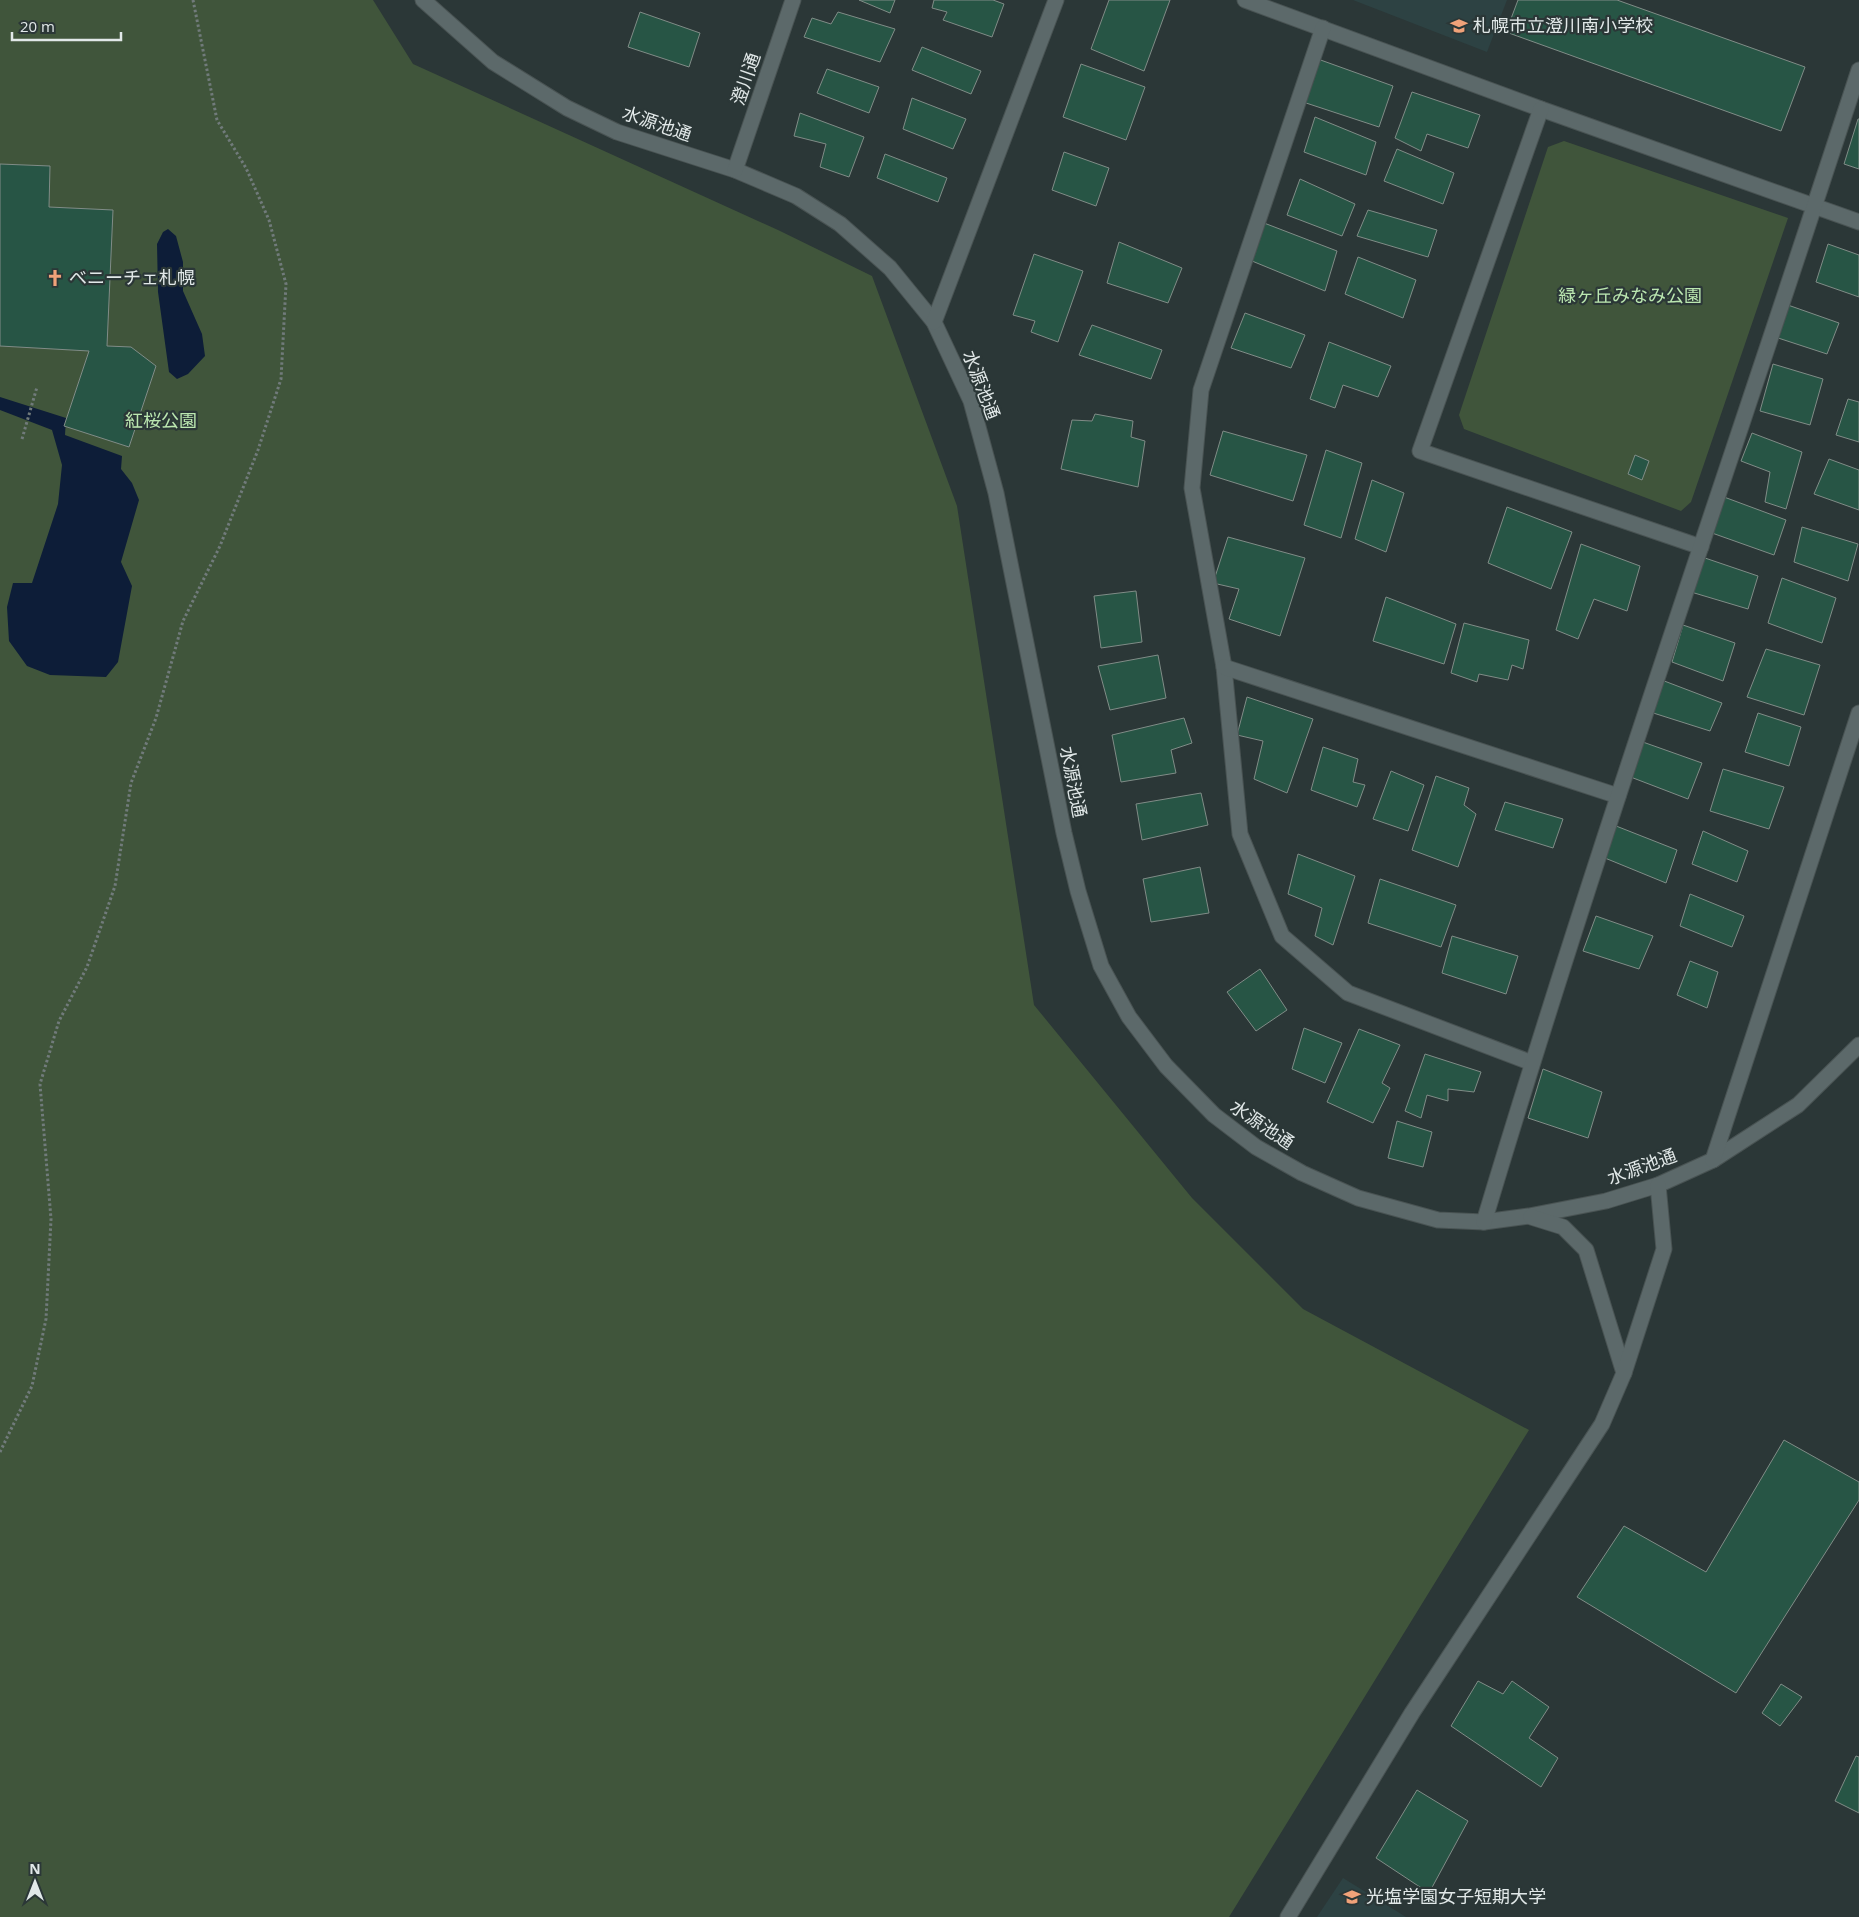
<svg xmlns="http://www.w3.org/2000/svg" width="1859" height="1917" viewBox="0 0 1859 1917" font-family="'Open Sans','Noto Sans JP',sans-serif">
<rect width="100%" height="100%" fill="#2b3737"/>
<g fill="#2d4243">
<path d="M 1353,0 L 1507,0 L 1487,52 Z"/>
<path d="M 1343,1878 L 1406,1917 L 1317,1917 Z"/>
</g>
<g fill="#40553b">
<path d="M 0,0 L 373,0 L 413,64 L 778,230 L 872,276 L 957,506 L 1034,1005 L 1192,1198 L 1303,1309 L 1529,1430 L 1229,1917 L 0,1917 Z"/>
<path d="M 1564,141 L 1788,218 L 1691,502 L 1681,511 L 1464,429 L 1459,415 L 1548,147 Z"/>
</g>
<g fill="#0d1d38">
<path d="M 168,229 L 176,236 L 183,262 L 183,291 L 202,334 L 205,356 L 188,374 L 177,379 L 169,372 L 158,292 L 157,244 L 163,232 Z"/>
<path d="M 0,397 L 66,418 L 65,435 L 122,456 L 121,469 L 132,483 L 139,500 L 121,562 L 132,586 L 118,662 L 106,677 L 50,675 L 27,666 L 9,641 L 7,607 L 13,583 L 32,583 L 58,504 L 62,465 L 52,430 L 0,410 Z"/>
</g>
<g fill="#275545" stroke="#808c87">
<path d="M 859,0 L 895,0 L 890,13 Z"/>
<path d="M 934,0 L 993,0 L 1004,4 L 992,37 L 943,20 L 947,12 L 932,8 Z"/>
<path d="M 1109,0 L 1170,0 L 1144,71 L 1091,49 Z"/>
<path d="M 1518,0 L 1617,0 L 1805,67 L 1781,131 L 1506,32 Z"/>
<path d="M 640,12 L 700,33 L 689,67 L 628,47 Z"/>
<path d="M 838,12 L 895,29 L 880,62 L 804,37 L 812,18 L 831,24 Z"/>
<path d="M 922,47 L 981,71 L 971,94 L 912,70 Z"/>
<path d="M 1315,58 L 1393,86 L 1379,127 L 1300,101 Z"/>
<path d="M 1081,64 L 1145,87 L 1126,140 L 1063,117 Z"/>
<path d="M 827,69 L 879,87 L 869,113 L 817,93 Z"/>
<path d="M 1412,92 L 1480,115 L 1468,148 L 1427,134 L 1421,151 L 1395,138 Z"/>
<path d="M 912,98 L 966,119 L 953,149 L 903,129 Z"/>
<path d="M 800,113 L 864,137 L 849,177 L 820,167 L 826,144 L 794,136 Z"/>
<path d="M 1315,117 L 1376,142 L 1366,175 L 1304,152 Z"/>
<path d="M 1858,119 L 1859,119 L 1859,169 L 1844,164 Z"/>
<path d="M 1397,149 L 1454,173 L 1443,204 L 1384,181 Z"/>
<path d="M 1064,152 L 1109,168 L 1096,206 L 1052,190 Z"/>
<path d="M 885,154 L 947,178 L 938,202 L 877,178 Z"/>
<path d="M 0,164 L 50,166 L 49,207 L 113,210 L 107,346 L 131,347 L 156,366 L 129,447 L 64,426 L 89,351 L 0,346 Z"/>
<path d="M 1300,179 L 1355,204 L 1342,236 L 1287,215 Z"/>
<path d="M 1368,210 L 1437,230 L 1428,257 L 1357,236 Z"/>
<path d="M 1264,223 L 1337,251 L 1325,291 L 1252,261 Z"/>
<path d="M 1119,242 L 1182,268 L 1168,303 L 1107,283 Z"/>
<path d="M 1828,244 L 1859,255 L 1859,297 L 1816,282 Z"/>
<path d="M 1034,254 L 1083,271 L 1058,342 L 1031,332 L 1035,321 L 1013,315 Z"/>
<path d="M 1358,257 L 1416,280 L 1403,318 L 1345,294 Z"/>
<path d="M 1785,304 L 1839,323 L 1827,354 L 1772,336 Z"/>
<path d="M 1245,313 L 1305,335 L 1291,368 L 1231,348 Z"/>
<path d="M 1092,325 L 1162,350 L 1151,379 L 1079,355 Z"/>
<path d="M 1329,342 L 1391,366 L 1378,397 L 1343,385 L 1335,408 L 1310,399 Z"/>
<path d="M 1773,364 L 1823,379 L 1810,425 L 1760,411 Z"/>
<path d="M 1848,399 L 1859,402 L 1859,442 L 1836,435 Z"/>
<path d="M 1095,414 L 1133,421 L 1131,437 L 1145,441 L 1138,487 L 1061,469 L 1072,420 L 1092,421 Z"/>
<path d="M 1223,431 L 1307,455 L 1293,501 L 1210,475 Z"/>
<path d="M 1752,433 L 1802,452 L 1786,509 L 1765,502 L 1770,472 L 1741,461 Z"/>
<path d="M 1326,450 L 1362,463 L 1341,538 L 1304,525 Z"/>
<path d="M 1635,455 L 1649,461 L 1642,480 L 1628,474 Z"/>
<path d="M 1829,459 L 1859,470 L 1859,510 L 1814,494 Z"/>
<path d="M 1372,480 L 1404,493 L 1386,552 L 1355,539 Z"/>
<path d="M 1724,497 L 1786,520 L 1774,555 L 1712,533 Z"/>
<path d="M 1507,507 L 1572,532 L 1551,589 L 1488,563 Z"/>
<path d="M 1802,527 L 1858,544 L 1848,581 L 1794,562 Z"/>
<path d="M 1228,537 L 1305,558 L 1280,636 L 1229,619 L 1239,589 L 1213,583 Z"/>
<path d="M 1581,544 L 1640,566 L 1627,611 L 1594,599 L 1578,639 L 1556,630 Z"/>
<path d="M 1702,557 L 1758,576 L 1748,609 L 1691,592 Z"/>
<path d="M 1782,578 L 1836,598 L 1822,643 L 1768,623 Z"/>
<path d="M 1136,591 L 1142,642 L 1101,648 L 1094,596 Z"/>
<path d="M 1386,597 L 1456,624 L 1444,664 L 1373,641 Z"/>
<path d="M 1464,623 L 1529,640 L 1523,669 L 1512,665 L 1508,680 L 1479,674 L 1477,682 L 1451,673 Z"/>
<path d="M 1683,625 L 1735,643 L 1723,681 L 1672,662 Z"/>
<path d="M 1766,649 L 1820,665 L 1804,715 L 1747,697 Z"/>
<path d="M 1158,655 L 1166,698 L 1110,710 L 1098,666 Z"/>
<path d="M 1659,679 L 1722,703 L 1710,731 L 1647,711 Z"/>
<path d="M 1247,697 L 1313,719 L 1287,793 L 1254,779 L 1263,741 L 1237,735 Z"/>
<path d="M 1758,713 L 1801,727 L 1789,766 L 1745,752 Z"/>
<path d="M 1184,718 L 1192,743 L 1171,750 L 1176,773 L 1121,782 L 1112,735 Z"/>
<path d="M 1640,741 L 1702,763 L 1688,799 L 1628,776 Z"/>
<path d="M 1323,747 L 1358,759 L 1353,782 L 1365,785 L 1357,807 L 1311,790 Z"/>
<path d="M 1723,769 L 1784,787 L 1769,829 L 1710,811 Z"/>
<path d="M 1391,771 L 1424,785 L 1408,831 L 1373,819 Z"/>
<path d="M 1436,776 L 1469,788 L 1464,805 L 1476,814 L 1458,867 L 1412,850 Z"/>
<path d="M 1201,793 L 1208,825 L 1142,840 L 1136,804 Z"/>
<path d="M 1505,802 L 1563,819 L 1553,848 L 1495,830 Z"/>
<path d="M 1611,824 L 1677,850 L 1666,883 L 1600,856 Z"/>
<path d="M 1703,831 L 1748,851 L 1737,882 L 1692,864 Z"/>
<path d="M 1298,854 L 1355,876 L 1333,945 L 1315,936 L 1322,908 L 1288,894 Z"/>
<path d="M 1200,867 L 1209,913 L 1151,922 L 1143,879 Z"/>
<path d="M 1380,879 L 1456,905 L 1441,947 L 1368,923 Z"/>
<path d="M 1690,894 L 1744,916 L 1732,947 L 1680,926 Z"/>
<path d="M 1596,916 L 1653,936 L 1639,969 L 1583,951 Z"/>
<path d="M 1452,936 L 1518,956 L 1506,994 L 1442,973 Z"/>
<path d="M 1690,961 L 1718,972 L 1707,1008 L 1677,995 Z"/>
<path d="M 1260,969 L 1287,1010 L 1256,1031 L 1227,992 Z"/>
<path d="M 1304,1028 L 1342,1043 L 1325,1083 L 1292,1069 Z"/>
<path d="M 1359,1029 L 1400,1045 L 1382,1083 L 1390,1088 L 1373,1123 L 1327,1102 Z"/>
<path d="M 1425,1054 L 1481,1072 L 1474,1092 L 1448,1089 L 1448,1101 L 1427,1095 L 1421,1118 L 1405,1111 Z"/>
<path d="M 1543,1069 L 1602,1092 L 1588,1138 L 1528,1118 Z"/>
<path d="M 1397,1121 L 1432,1132 L 1423,1167 L 1388,1158 Z"/>
<path d="M 1784,1440 L 1859,1482 L 1859,1500 L 1736,1693 L 1577,1597 L 1624,1526 L 1706,1572 Z"/>
<path d="M 1478,1681 L 1503,1694 L 1512,1681 L 1549,1707 L 1529,1738 L 1558,1758 L 1541,1787 L 1451,1726 Z"/>
<path d="M 1781,1684 L 1802,1697 L 1780,1726 L 1762,1713 Z"/>
<path d="M 1856,1756 L 1859,1757 L 1859,1813 L 1835,1801 Z"/>
<path d="M 1417,1790 L 1468,1821 L 1429,1893 L 1376,1858 Z"/>
</g>
<g fill="none" stroke-linecap="round" stroke-linejoin="round">
<g stroke="#495353" stroke-width="17">
<g id="minor">
<path d="M 423,0 L 493,62 L 567,108 L 617,132 L 735,170 L 796,196 L 840,224 L 890,268 L 934,322 L 971,401 L 996,493 L 1064,833 L 1078,891 L 1101,966 L 1129,1017 L 1166,1066 L 1214,1115 L 1256,1147 L 1302,1173 L 1358,1198 L 1438,1220 L 1484,1222 L 1529,1216 L 1606,1201 L 1658,1185 L 1713,1160 L 1798,1105 L 1859,1045"/>
<path d="M 1245,0 L 1541,109 L 1859,222"/>
<path d="M 1323,28 L 1201,390 L 1192,488 L 1224,667 L 1240,834 L 1282,936 L 1348,993 L 1532,1063"/>
<path d="M 1541,109 L 1420,451 L 1701,547"/>
<path d="M 735,170 L 793,0"/>
<path d="M 934,322 L 1056,0"/>
<path d="M 1224,667 L 1618,796"/>
<path d="M 1713,1160 L 1859,713"/>
<path d="M 1531,1217 L 1563,1227 L 1586,1250 L 1624,1373"/>
<path d="M 1484,1222 C 1600,835 1734,454 1859,70"/>
<path d="M 1288,1917 L 1412,1713 L 1602,1424 L 1624,1373 L 1664,1249 L 1658,1185"/>
</g>
</g>
<g stroke="#717b7b" stroke-width="3" stroke-dasharray="2.5 2.5" stroke-linecap="butt">
<path d="M 22,439 L 37,387"/>
<path d="M 0,1452 L 32,1386 L 46,1319 L 51,1219 L 40,1084 L 59,1021 L 87,967 L 115,886 L 131,783 L 156,718 L 183,621 L 220,546 L 258,450 L 281,379 L 286,284 L 269,220 L 246,168 L 217,120 L 193,0"/>
</g>
<use href="#minor" stroke="#5c696a" stroke-width="15"/>
</g>
<defs>
<g id="school-bare" transform="scale(1.35)"><path d="M0-5L7-2L0 1L-7-2ZM-4 1L0 2.5L4 1V4Q0 6-4 4Z" fill="#f0a279" stroke="#2b3737" stroke-width="2.5" paint-order="stroke"/></g>
<g id="church-bare" transform="scale(1.35)"><path d="M-1.2-6h2.4v3.5h3.3v2.4h-3.3V6h-2.4V-.1h-3.3v-2.4h3.3Z" fill="#f0a279" stroke="#2b3737" stroke-width="2.5" paint-order="stroke"/></g>
<g id="university-bare" transform="scale(1.35)"><path d="M0-5L7-2L0 1L-7-2ZM-4 1L0 2.5L4 1V4Q0 6-4 4Z" fill="#f0a279" stroke="#2b3737" stroke-width="2.5" paint-order="stroke"/></g>
</defs>
<g fill-rule="evenodd">
<use href="#school-bare" x="1459" y="26"/>
<use href="#church-bare" x="55" y="278"/>
<use href="#university-bare" x="1352" y="1897"/>
</g>
<g text-anchor="middle" stroke-width="4.5" stroke-linejoin="round" paint-order="stroke">
<g font-size="18" fill="#e1e8e8" stroke="#2b3737" text-anchor="start">
<text x="1473" y="32">札幌市立澄川南小学校</text>
<text x="69" y="284">べニーチェ札幌</text>
<text x="1366" y="1903">光塩学園女子短期大学</text>
</g>
<g font-size="18" fill="#e1e8e8" stroke="#2b3737">
<text transform="translate(746 79) rotate(-71)" y="6">澄川通</text>
<text transform="translate(657 124) rotate(19)" y="6">水源池通</text>
<text transform="translate(981 385) rotate(69)" y="6">水源池通</text>
<text transform="translate(1073 782) rotate(79)" y="6">水源池通</text>
<text transform="translate(1262 1125) rotate(34)" y="6">水源池通</text>
<text transform="translate(1642 1167) rotate(-20)" y="6">水源池通</text>
</g>
<g font-size="18" fill="#bbe7b0" stroke="#2b3737">
<text x="1630" y="302">緑ヶ丘みなみ公園</text>
<text x="161" y="427">紅桜公園</text>
</g>
</g>
<g transform="translate(35 1882)" stroke="#2b3737" stroke-width="4" paint-order="stroke">
<path d="M0-4L9 19L0 12L-9 19Z" fill="#e1e8e8"/>
<text y="-8" font-size="14" font-weight="bold" text-anchor="middle" fill="#e1e8e8">N</text>
</g>
<path d="M12 32v8h109v-8" fill="none" stroke="#e1e8e8" stroke-width="2.5"/>
<text x="20" y="32" font-size="15" fill="#e1e8e8" stroke="#2b3737" stroke-width="4" paint-order="stroke">20 m</text>
</svg>
